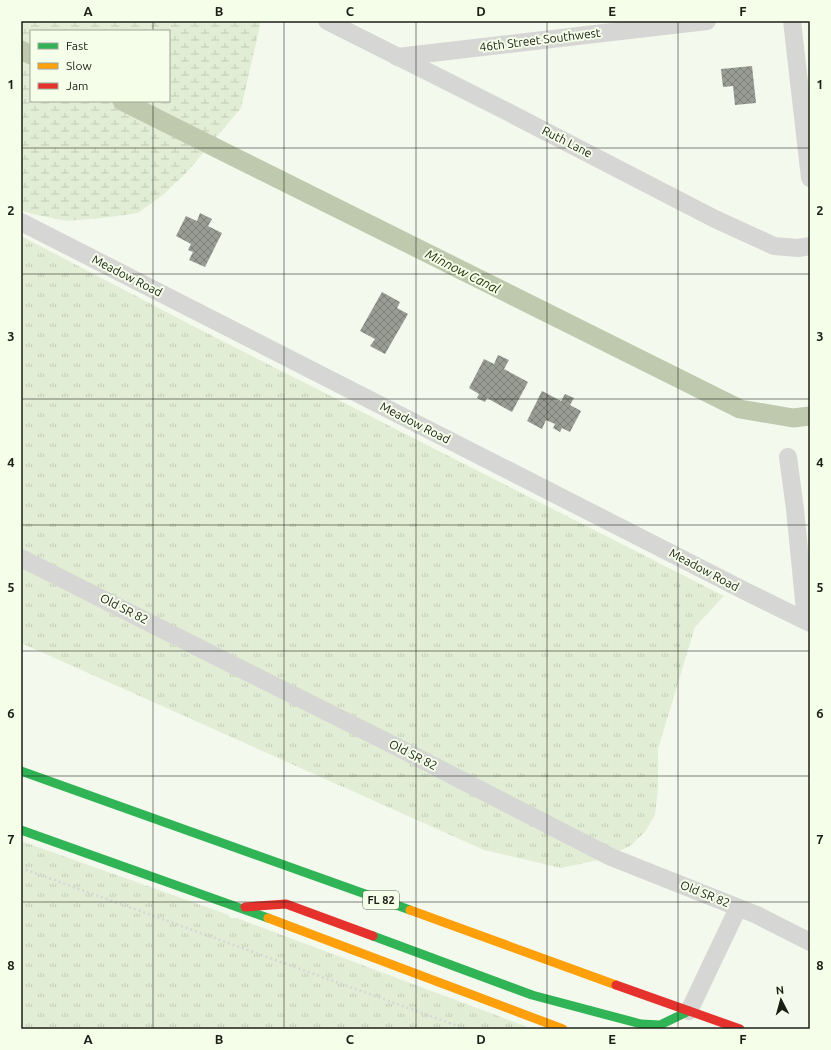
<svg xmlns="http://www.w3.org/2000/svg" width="831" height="1050" viewBox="0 0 831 1050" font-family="Ubuntu,sans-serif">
<defs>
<pattern id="grass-tufts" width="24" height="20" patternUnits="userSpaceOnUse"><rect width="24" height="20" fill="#e2edd5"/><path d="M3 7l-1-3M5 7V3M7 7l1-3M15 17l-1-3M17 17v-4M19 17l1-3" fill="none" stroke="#c1cbb6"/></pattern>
<pattern id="wetland-marsh" width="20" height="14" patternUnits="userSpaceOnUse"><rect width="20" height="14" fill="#e2edd5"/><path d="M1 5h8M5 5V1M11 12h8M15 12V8" fill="none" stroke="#c1cbb6"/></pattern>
<pattern id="building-cross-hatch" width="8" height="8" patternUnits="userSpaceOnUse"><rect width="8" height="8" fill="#989c93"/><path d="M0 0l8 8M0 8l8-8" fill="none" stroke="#7b7f77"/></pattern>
</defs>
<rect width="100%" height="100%" fill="#f4f9ee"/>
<g fill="url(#grass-tufts)">
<path d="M 21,236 L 199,329 L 724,596 L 695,627 L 658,749 L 658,788 L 655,815 L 645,832 L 630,846 L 603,859 L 561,868 L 484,850 L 21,643 Z"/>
<path d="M 21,841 L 229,915 L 230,918 L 237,918 L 533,1029 L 21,1029 Z"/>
</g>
<path fill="url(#wetland-marsh)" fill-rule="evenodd" d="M 21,21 L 260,21 L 260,26 L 241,108 L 188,171 L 163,195 L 138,213 L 102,218 L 67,221 L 32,214 L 21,210 ZM 31,31 L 169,31 L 169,101 L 31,101 Z"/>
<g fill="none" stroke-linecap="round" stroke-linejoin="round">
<g stroke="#bec9ae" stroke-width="19">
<path d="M 21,50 L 31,55"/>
<path d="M 122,101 L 740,409 L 793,418 L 810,416"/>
</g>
</g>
<g fill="url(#building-cross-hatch)">
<path d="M 752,66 L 756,103 L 735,105 L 733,86 L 723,87 L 721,69 Z"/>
<path d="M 200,213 L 212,219 L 208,226 L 222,233 L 205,267 L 189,260 L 193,252 L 188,250 L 191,244 L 176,236 L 186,216 L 197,221 Z"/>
<path d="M 382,292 L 400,302 L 397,308 L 408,314 L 385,354 L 370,346 L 375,339 L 360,331 Z"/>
<path d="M 498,355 L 509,360 L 504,369 L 528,382 L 512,412 L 487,398 L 485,402 L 477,398 L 479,394 L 469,388 L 484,359 L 494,364 Z"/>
<path d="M 542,391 L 561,401 L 565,394 L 574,398 L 570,405 L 581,411 L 570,432 L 562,428 L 560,432 L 553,428 L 555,424 L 546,420 L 542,429 L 527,421 Z"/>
</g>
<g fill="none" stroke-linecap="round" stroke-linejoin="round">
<path stroke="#d5d7d4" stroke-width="2.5" stroke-dasharray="2 3" stroke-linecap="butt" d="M 21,868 L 466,1029"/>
<g stroke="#d6d7d4" stroke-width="18">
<path d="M 327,21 L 508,112 L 715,219 L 774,246 L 798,248 L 810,246"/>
<path d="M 792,21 L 810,178"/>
<path d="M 397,57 L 707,21"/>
<path d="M 21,222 L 745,591 L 810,623"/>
<path d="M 788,457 L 795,509 L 806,621"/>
<path d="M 21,558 L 229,663 L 401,749 L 611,857 L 757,915 L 810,942"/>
<path d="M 689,1011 L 738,908"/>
</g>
<g stroke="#30b455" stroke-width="9">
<path d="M 21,771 L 410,910"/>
<path d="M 21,830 L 268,918"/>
<path d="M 373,936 L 532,995 L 641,1024 L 660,1025 L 689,1011"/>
</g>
<g stroke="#ff9f0a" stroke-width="9">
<path d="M 410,910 L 616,985"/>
<path d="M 268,918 L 563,1029"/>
</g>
<g stroke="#e5322d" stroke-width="9">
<path d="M 245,907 L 286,904 L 373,936"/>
<path d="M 616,985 L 740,1029"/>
</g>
</g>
<path fill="none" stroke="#1c1f16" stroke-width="1" stroke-opacity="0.55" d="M 153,21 L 153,31M 284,21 L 284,1029M 416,21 L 416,1029M 547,21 L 547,1029M 678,21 L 678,1029M 153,101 L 153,1029M 21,148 L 810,148M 21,274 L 810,274M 21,399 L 810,399M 21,525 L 810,525M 21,651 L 810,651M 21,776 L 810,776M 21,902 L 810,902"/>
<g text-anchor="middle" stroke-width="4" stroke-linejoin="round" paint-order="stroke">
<rect fill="#f5fee9" stroke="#5d6255" stroke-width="1" x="363" y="891" width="36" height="18" rx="3"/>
<g font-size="11" font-weight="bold" fill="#1c1f16">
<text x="381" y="904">FL 82</text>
</g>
<g font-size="12" fill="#1c1f16" stroke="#f5fee9">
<text transform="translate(540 40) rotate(-7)" y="4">46th Street Southwest</text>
<text transform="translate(567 142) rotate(27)" y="4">Ruth Lane</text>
<text transform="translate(127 276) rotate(27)" y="4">Meadow Road</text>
<text transform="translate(415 423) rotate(27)" y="4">Meadow Road</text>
<text transform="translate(704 570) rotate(28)" y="4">Meadow Road</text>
<text transform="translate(124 609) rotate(27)" y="4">Old SR 82</text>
<text transform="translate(413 755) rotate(27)" y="4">Old SR 82</text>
<text transform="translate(705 894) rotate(22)" y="4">Old SR 82</text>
</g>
<g font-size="13" font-style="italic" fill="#233108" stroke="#f5fee9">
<text transform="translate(463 271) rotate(27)" y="5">Minnow Canal</text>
</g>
</g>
<rect width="831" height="1050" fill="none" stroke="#f5fee9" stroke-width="44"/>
<rect x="30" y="30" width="140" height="72" fill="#f5fee9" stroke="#9ea595"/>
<rect x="38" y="43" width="20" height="6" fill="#30b455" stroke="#9ea595"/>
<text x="66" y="50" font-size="12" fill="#1c1f16">Fast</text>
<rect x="38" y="63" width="20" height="6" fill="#ff9f0a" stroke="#9ea595"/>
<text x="66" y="70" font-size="12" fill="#1c1f16">Slow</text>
<rect x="38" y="83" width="20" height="6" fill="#e5322d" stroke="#9ea595"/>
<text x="66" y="90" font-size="12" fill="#1c1f16">Jam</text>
<g transform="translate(781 1000) rotate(354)" stroke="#f5fee9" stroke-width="3" paint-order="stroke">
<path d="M0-3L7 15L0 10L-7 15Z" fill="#1c1f16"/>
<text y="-6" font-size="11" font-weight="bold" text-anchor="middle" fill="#1c1f16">N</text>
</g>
<rect x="22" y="22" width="787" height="1006" fill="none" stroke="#1c1f16" stroke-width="1.5"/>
<g font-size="13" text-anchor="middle" font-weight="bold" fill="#1c1f16">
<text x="88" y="16">A</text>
<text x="219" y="16">B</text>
<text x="350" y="16">C</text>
<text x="481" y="16">D</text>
<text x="612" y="16">E</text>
<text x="743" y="16">F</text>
<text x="11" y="89">1</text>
<text x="820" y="89">1</text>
<text x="11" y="215">2</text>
<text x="820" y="215">2</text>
<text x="11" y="341">3</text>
<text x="820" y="341">3</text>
<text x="11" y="467">4</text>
<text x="820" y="467">4</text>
<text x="11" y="592">5</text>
<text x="820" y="592">5</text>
<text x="11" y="718">6</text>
<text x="820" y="718">6</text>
<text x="11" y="844">7</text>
<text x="820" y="844">7</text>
<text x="11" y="970">8</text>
<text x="820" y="970">8</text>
<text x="88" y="1044">A</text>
<text x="219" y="1044">B</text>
<text x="350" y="1044">C</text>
<text x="481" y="1044">D</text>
<text x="612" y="1044">E</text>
<text x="743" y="1044">F</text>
</g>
</svg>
